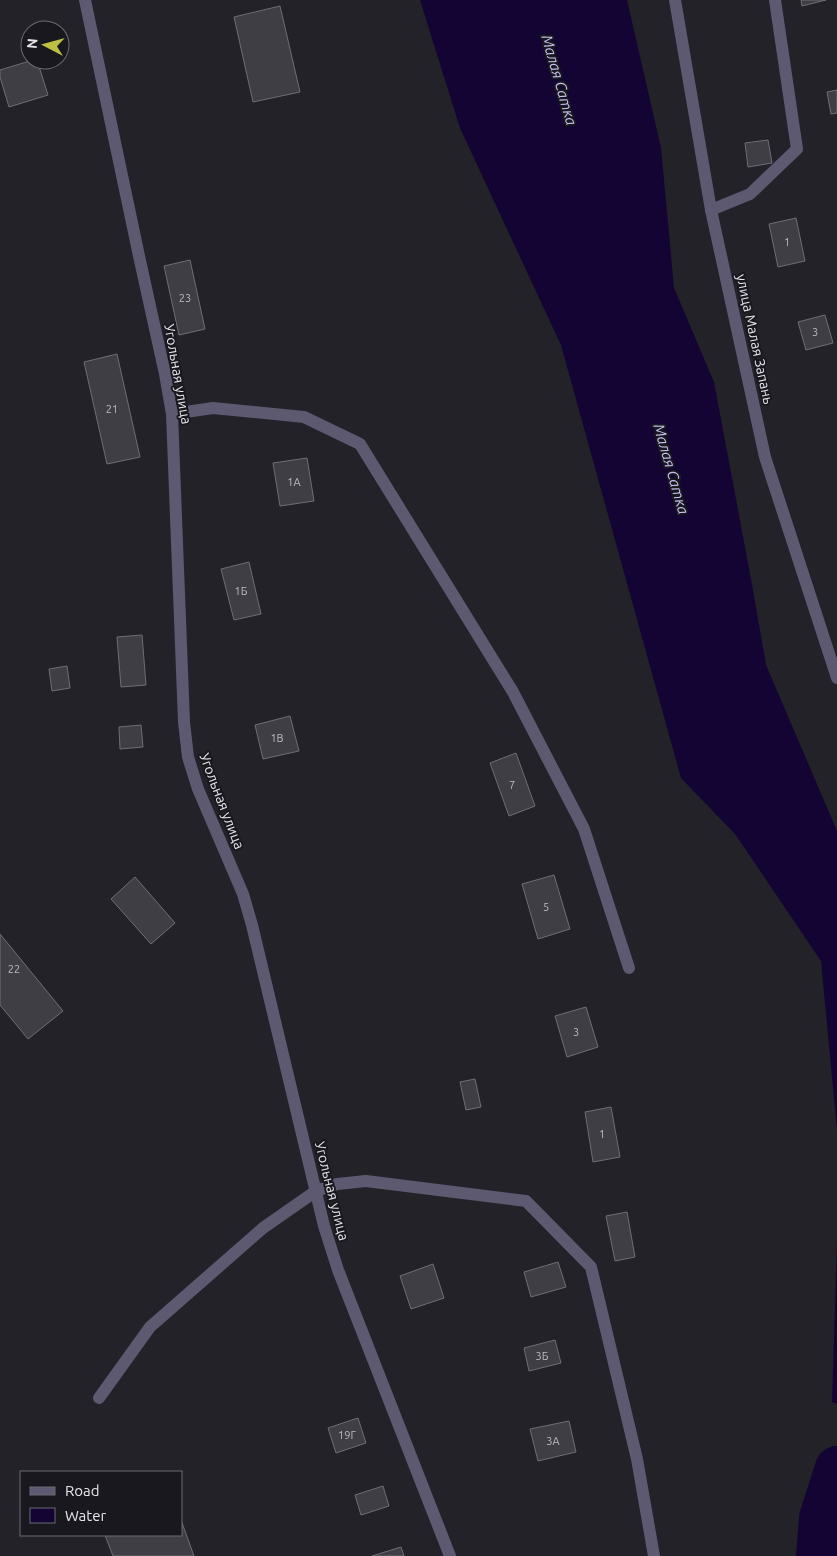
<svg xmlns="http://www.w3.org/2000/svg" width="837" height="1556" viewBox="0 0 837 1556" font-family="Ubuntu,sans-serif">
<rect width="100%" height="100%" fill="#222228"/>
<g fill="#130433">
<path d="M 420,0 L 627,0 L 661,148 L 674,288 L 714,382 L 751,579 L 766,665 L 837,831 L 837,1130 L 821,961 L 735,834 L 681,778 L 561,345 L 460,128 Z"/>
<path d="M 837,1243 L 837,1404 L 832,1402 Z"/>
</g>
<g fill="none" stroke-linecap="round" stroke-linejoin="round">
<path stroke="#130433" stroke-width="44" d="M 818,1556 L 821,1518 L 837,1468"/>
</g>
<g fill="#3f3e45" stroke="#6e6e75">
<path d="M 801,0 L 826,0 L 802,6 Z"/>
<path d="M 280,6 L 300,92 L 253,102 L 234,17 Z"/>
<path d="M 33,60 L 37,60 L 48,95 L 9,107 L 0,77 L 0,70 Z"/>
<path d="M 837,90 L 837,113 L 831,114 L 827,92 Z"/>
<path d="M 768,140 L 772,163 L 748,167 L 745,143 Z"/>
<path d="M 796,218 L 805,261 L 778,267 L 769,224 Z"/>
<path d="M 190,260 L 205,329 L 179,335 L 164,266 Z"/>
<path d="M 825,315 L 833,343 L 806,350 L 798,322 Z"/>
<path d="M 117,354 L 140,457 L 107,464 L 84,362 Z"/>
<path d="M 307,458 L 314,501 L 280,506 L 273,463 Z"/>
<path d="M 249,562 L 261,614 L 234,620 L 221,569 Z"/>
<path d="M 142,635 L 146,685 L 121,687 L 117,637 Z"/>
<path d="M 67,666 L 70,688 L 52,691 L 49,669 Z"/>
<path d="M 290,716 L 299,751 L 263,759 L 255,725 Z"/>
<path d="M 141,725 L 143,747 L 120,749 L 119,727 Z"/>
<path d="M 516,753 L 535,806 L 509,816 L 490,763 Z"/>
<path d="M 554,875 L 570,929 L 538,939 L 522,884 Z"/>
<path d="M 135,877 L 175,923 L 151,944 L 111,899 Z"/>
<path d="M 0,934 L 63,1011 L 28,1039 L 0,1005 Z"/>
<path d="M 586,1007 L 598,1047 L 567,1057 L 555,1016 Z"/>
<path d="M 475,1079 L 481,1107 L 466,1110 L 460,1082 Z"/>
<path d="M 611,1107 L 620,1157 L 593,1162 L 585,1112 Z"/>
<path d="M 627,1212 L 635,1257 L 615,1261 L 606,1216 Z"/>
<path d="M 558,1262 L 566,1287 L 531,1297 L 524,1272 Z"/>
<path d="M 433,1264 L 444,1298 L 411,1309 L 400,1276 Z"/>
<path d="M 555,1340 L 561,1363 L 529,1371 L 524,1348 Z"/>
<path d="M 358,1418 L 366,1443 L 336,1453 L 328,1428 Z"/>
<path d="M 569,1421 L 576,1452 L 538,1461 L 530,1429 Z"/>
<path d="M 383,1486 L 389,1506 L 361,1515 L 355,1495 Z"/>
<path d="M 181,1520 L 194,1556 L 113,1556 L 105,1535 L 181,1535 Z"/>
<path d="M 401,1547 L 404,1556 L 372,1556 Z"/>
</g>
<g fill="none" stroke-linecap="round" stroke-linejoin="round">
<g stroke="#5c5971" stroke-width="12">
<path d="M 711,210 L 750,194 L 797,149 L 775,0"/>
<path d="M 99,1398 L 150,1327 L 263,1228 L 316,1191"/>
</g>
<g stroke="#5c5971" stroke-width="12">
<path d="M 85,0 L 139,256 L 165,374 L 172,414 L 184,722 L 188,757 L 198,789 L 243,894 L 252,925 L 324,1226 L 338,1270 L 450,1556"/>
<path d="M 172,414 L 213,408 L 304,417 L 360,444 L 513,692 L 584,829 L 629,968"/>
<path d="M 316,1191 L 337,1184 L 366,1181 L 526,1201 L 591,1267 L 637,1459 L 654,1556"/>
</g>
<path stroke="#5c5971" stroke-width="12" d="M 675,0 L 711,210 L 765,457 L 837,678"/>
</g>
<g text-anchor="middle" stroke-width="4" stroke-linejoin="round" paint-order="stroke">
<g font-size="11" fill="#bcbcc1">
<text x="787" y="246">1</text>
<text x="185" y="302">23</text>
<text x="815" y="336">3</text>
<text x="112" y="413">21</text>
<text x="294" y="486">1А</text>
<text x="241" y="595">1Б</text>
<text x="277" y="742">1В</text>
<text x="512" y="789">7</text>
<text x="546" y="911">5</text>
<text x="14" y="973">22</text>
<text x="576" y="1036">3</text>
<text x="602" y="1138">1</text>
<text x="542" y="1360">3Б</text>
<text x="347" y="1439">19Г</text>
<text x="553" y="1445">3А</text>
</g>
<g font-size="14" fill="#e6e6ea" stroke="#19181e">
<text transform="translate(755 339) rotate(78)" y="5">улица Малая Запань</text>
<text transform="translate(178 374) rotate(80)" y="5">Угольная улица</text>
<text transform="translate(222 801) rotate(69)" y="5">Угольная улица</text>
<text transform="translate(332 1191) rotate(76)" y="5">Угольная улица</text>
</g>
<g font-size="15" font-style="italic" fill="#c7c1f2" stroke="#19181e">
<text transform="translate(559 80) rotate(74)" y="5">Малая Сатка</text>
<text transform="translate(671 469) rotate(74)" y="5">Малая Сатка</text>
</g>
</g>
<rect x="20" y="1471" width="162" height="65" fill="#19181e" stroke="#6b6a70"/>
<rect x="30" y="1487" width="25" height="8" fill="#5c5971" stroke="#6b6a70"/>
<text x="65" y="1496" font-size="15" fill="#e6e6ea">Road</text>
<rect x="30" y="1508" width="25" height="15" fill="#130433" stroke="#6b6a70"/>
<text x="65" y="1521" font-size="15" fill="#e6e6ea">Water</text>
<g transform="translate(45 45) rotate(276)"><circle r="24" fill="#19181e" stroke="#6b6a70"/>
<path d="M0-4L9 19L0 12L-9 19Z" fill="#bcbf43"/>
<text y="-8" font-size="14" font-weight="bold" text-anchor="middle" fill="#e6e6ea">N</text>
</g>
</svg>
